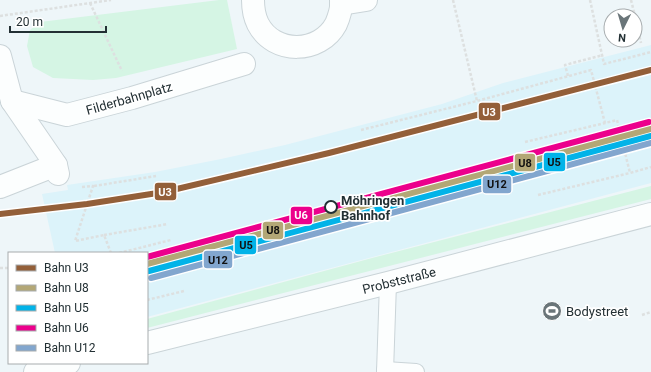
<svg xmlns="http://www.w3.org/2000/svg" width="651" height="372" viewBox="0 0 651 372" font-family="Roboto,sans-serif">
<rect width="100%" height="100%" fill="#eef6f9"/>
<path fill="#dcf3fa" d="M 651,45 L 651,183 L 147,317 L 147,253 L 55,253 L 42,194 L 68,190 L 67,185 L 155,172 L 221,159 L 285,145 L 442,104 L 503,83 Z"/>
<g fill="#d5f5e4">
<path d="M 219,0 L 227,0 L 237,49 L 116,78 L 93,80 L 53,78 L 33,67 L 27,46 L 30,30 L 40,22 Z"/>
<path d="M 651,186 L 651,199 L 147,328 L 147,319 L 372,258 Z"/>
</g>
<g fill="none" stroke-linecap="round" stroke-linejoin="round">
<g stroke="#cad4d8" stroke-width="18">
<g id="service">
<path d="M 385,370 L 416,372"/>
<path d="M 385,372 L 388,283"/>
</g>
</g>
<g stroke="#cad4d8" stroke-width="24">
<g id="pedestrian">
<path d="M 0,56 L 12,101 L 56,165 L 58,174"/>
<path d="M 12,101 L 67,115 L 132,98 L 244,64"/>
<path d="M 0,187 L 56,165"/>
</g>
</g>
<g stroke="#cad4d8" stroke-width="24">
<g id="minor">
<path d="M 253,0 C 253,8 254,16 258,24 C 274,55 320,54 336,24 C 339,17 342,8 341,0"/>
<path d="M 341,4 L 366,0"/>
<path d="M 147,343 L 388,283 L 651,214"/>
<path d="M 35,372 L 69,363"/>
</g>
</g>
<g stroke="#dde0e0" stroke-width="2.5" stroke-dasharray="3 2" stroke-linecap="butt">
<path d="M 453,0 L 477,101"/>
<path d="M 590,0 L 604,64 L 651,52"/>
<path d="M 631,0 L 635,16"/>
<path d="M 90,3 L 122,71"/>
<path d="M 0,16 L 111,0"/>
<path d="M 635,17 L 641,43"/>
<path d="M 568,76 L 565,65 L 603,55"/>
<path d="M 361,130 L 477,101 L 591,70 L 605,123 L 617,120 L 630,173 L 651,167"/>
<path d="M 525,142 L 605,123"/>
<path d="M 94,186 L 156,176"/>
<path d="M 82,187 L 93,186 L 75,241 L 104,235 L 111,253"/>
<path d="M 538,195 L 630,173"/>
<path d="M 104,235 L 168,224"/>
<path d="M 119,253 L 171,240"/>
<path d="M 0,268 L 9,268"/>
<path d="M 147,300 L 184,291"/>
<path d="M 642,315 L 651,312"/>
</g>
<use href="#service" stroke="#fcfefe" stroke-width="16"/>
<use href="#pedestrian" stroke="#fcfefe" stroke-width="22"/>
<use href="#minor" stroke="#fcfefe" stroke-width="22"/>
<g stroke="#fff" stroke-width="9">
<path id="rail-1" d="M 0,214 L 87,204 L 164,192 L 329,153 L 651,70"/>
</g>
<g stroke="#fff" stroke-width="9">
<path id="rail-2" d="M 147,264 L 651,129"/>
</g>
<g stroke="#fff" stroke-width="9">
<path id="rail-3" d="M 149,271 L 651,136"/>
</g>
<g stroke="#fff" stroke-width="9">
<path id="rail-4" d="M 147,257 L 649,122"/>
</g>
<g stroke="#fff" stroke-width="9">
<path id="rail-5" d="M 151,278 L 651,143"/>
</g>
<use href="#rail-1" stroke="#935f39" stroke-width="6"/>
<use href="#rail-2" stroke="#b3a776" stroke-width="6"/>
<use href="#rail-3" stroke="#02b3e8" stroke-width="6"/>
<use href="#rail-4" stroke="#ec008c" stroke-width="6"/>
<use href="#rail-5" stroke="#82a6ce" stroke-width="6"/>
</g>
<defs>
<g id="stadium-disc" transform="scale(1)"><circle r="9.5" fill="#6a7579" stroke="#fff"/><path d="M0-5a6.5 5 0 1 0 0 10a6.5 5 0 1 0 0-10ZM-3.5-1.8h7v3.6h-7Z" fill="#fff"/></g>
</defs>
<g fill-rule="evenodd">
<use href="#stadium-disc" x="552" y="311"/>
</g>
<circle fill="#fff" stroke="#233034" stroke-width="2" cx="331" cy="207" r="6"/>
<g text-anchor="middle" stroke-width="3.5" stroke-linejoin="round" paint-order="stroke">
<g font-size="13" fill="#233034" stroke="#fff">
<text transform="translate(129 98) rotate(-16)" y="5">Filderbahnplatz</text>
<text transform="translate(399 280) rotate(-14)" y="5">Probststraße</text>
</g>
<g font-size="13" font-weight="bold" fill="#233034" stroke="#fff" text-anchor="start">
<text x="341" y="205">Möhringen<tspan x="341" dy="15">Bahnhof</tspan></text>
</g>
<g font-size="13" fill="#233034" stroke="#fff" text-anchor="start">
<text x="566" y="316">Bodystreet</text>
</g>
</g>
<g stroke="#fff" stroke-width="1.5">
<rect x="478" y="102" width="23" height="19" rx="4" fill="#935f39"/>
<rect x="543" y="152" width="23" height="20" rx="4" fill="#02b3e8"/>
<rect x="514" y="153" width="22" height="19" rx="4" fill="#b3a776"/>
<rect x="482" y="175" width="30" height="19" rx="4" fill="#82a6ce"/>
<rect x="154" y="182" width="23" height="19" rx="4" fill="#935f39"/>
<rect x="290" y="206" width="23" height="19" rx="4" fill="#ec008c"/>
<rect x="262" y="221" width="22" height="19" rx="4" fill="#b3a776"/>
<rect x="234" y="235" width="23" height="20" rx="4" fill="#02b3e8"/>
<rect x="203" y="250" width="30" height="19" rx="4" fill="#82a6ce"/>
</g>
<g font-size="11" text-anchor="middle" font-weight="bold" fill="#fff">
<text x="489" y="116">U3</text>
<text x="165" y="196">U3</text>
<text x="301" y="219">U6</text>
</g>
<g font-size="11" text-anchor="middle" font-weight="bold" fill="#111">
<text x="554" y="166">U5</text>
<text x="525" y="167">U8</text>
<text x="497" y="188">U12</text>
<text x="273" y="234">U8</text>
<text x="246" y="249">U5</text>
<text x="218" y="264">U12</text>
</g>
<rect x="8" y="252" width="140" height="112" fill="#ffffff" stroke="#a7acae"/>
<rect x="16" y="265" width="20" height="6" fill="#935f39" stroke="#a7acae"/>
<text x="44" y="272" font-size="12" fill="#233034">Bahn U3</text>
<rect x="16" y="285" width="20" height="6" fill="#b3a776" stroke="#a7acae"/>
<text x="44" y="292" font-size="12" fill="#233034">Bahn U8</text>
<rect x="16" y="305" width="20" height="6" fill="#02b3e8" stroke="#a7acae"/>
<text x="44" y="312" font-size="12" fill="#233034">Bahn U5</text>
<rect x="16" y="325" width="20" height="6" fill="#ec008c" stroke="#a7acae"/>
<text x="44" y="332" font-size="12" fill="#233034">Bahn U6</text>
<rect x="16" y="345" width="20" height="6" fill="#82a6ce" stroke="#a7acae"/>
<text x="44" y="352" font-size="12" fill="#233034">Bahn U12</text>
<g transform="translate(623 28) rotate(185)"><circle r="19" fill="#ffffff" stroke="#a7acae"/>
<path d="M0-3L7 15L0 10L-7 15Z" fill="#6a7579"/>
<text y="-6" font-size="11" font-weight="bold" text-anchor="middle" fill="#233034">N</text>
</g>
<path d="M10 26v6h96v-6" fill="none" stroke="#233034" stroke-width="2"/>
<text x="16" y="26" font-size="12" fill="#233034" stroke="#ffffff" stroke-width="3" paint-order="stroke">20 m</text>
</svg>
